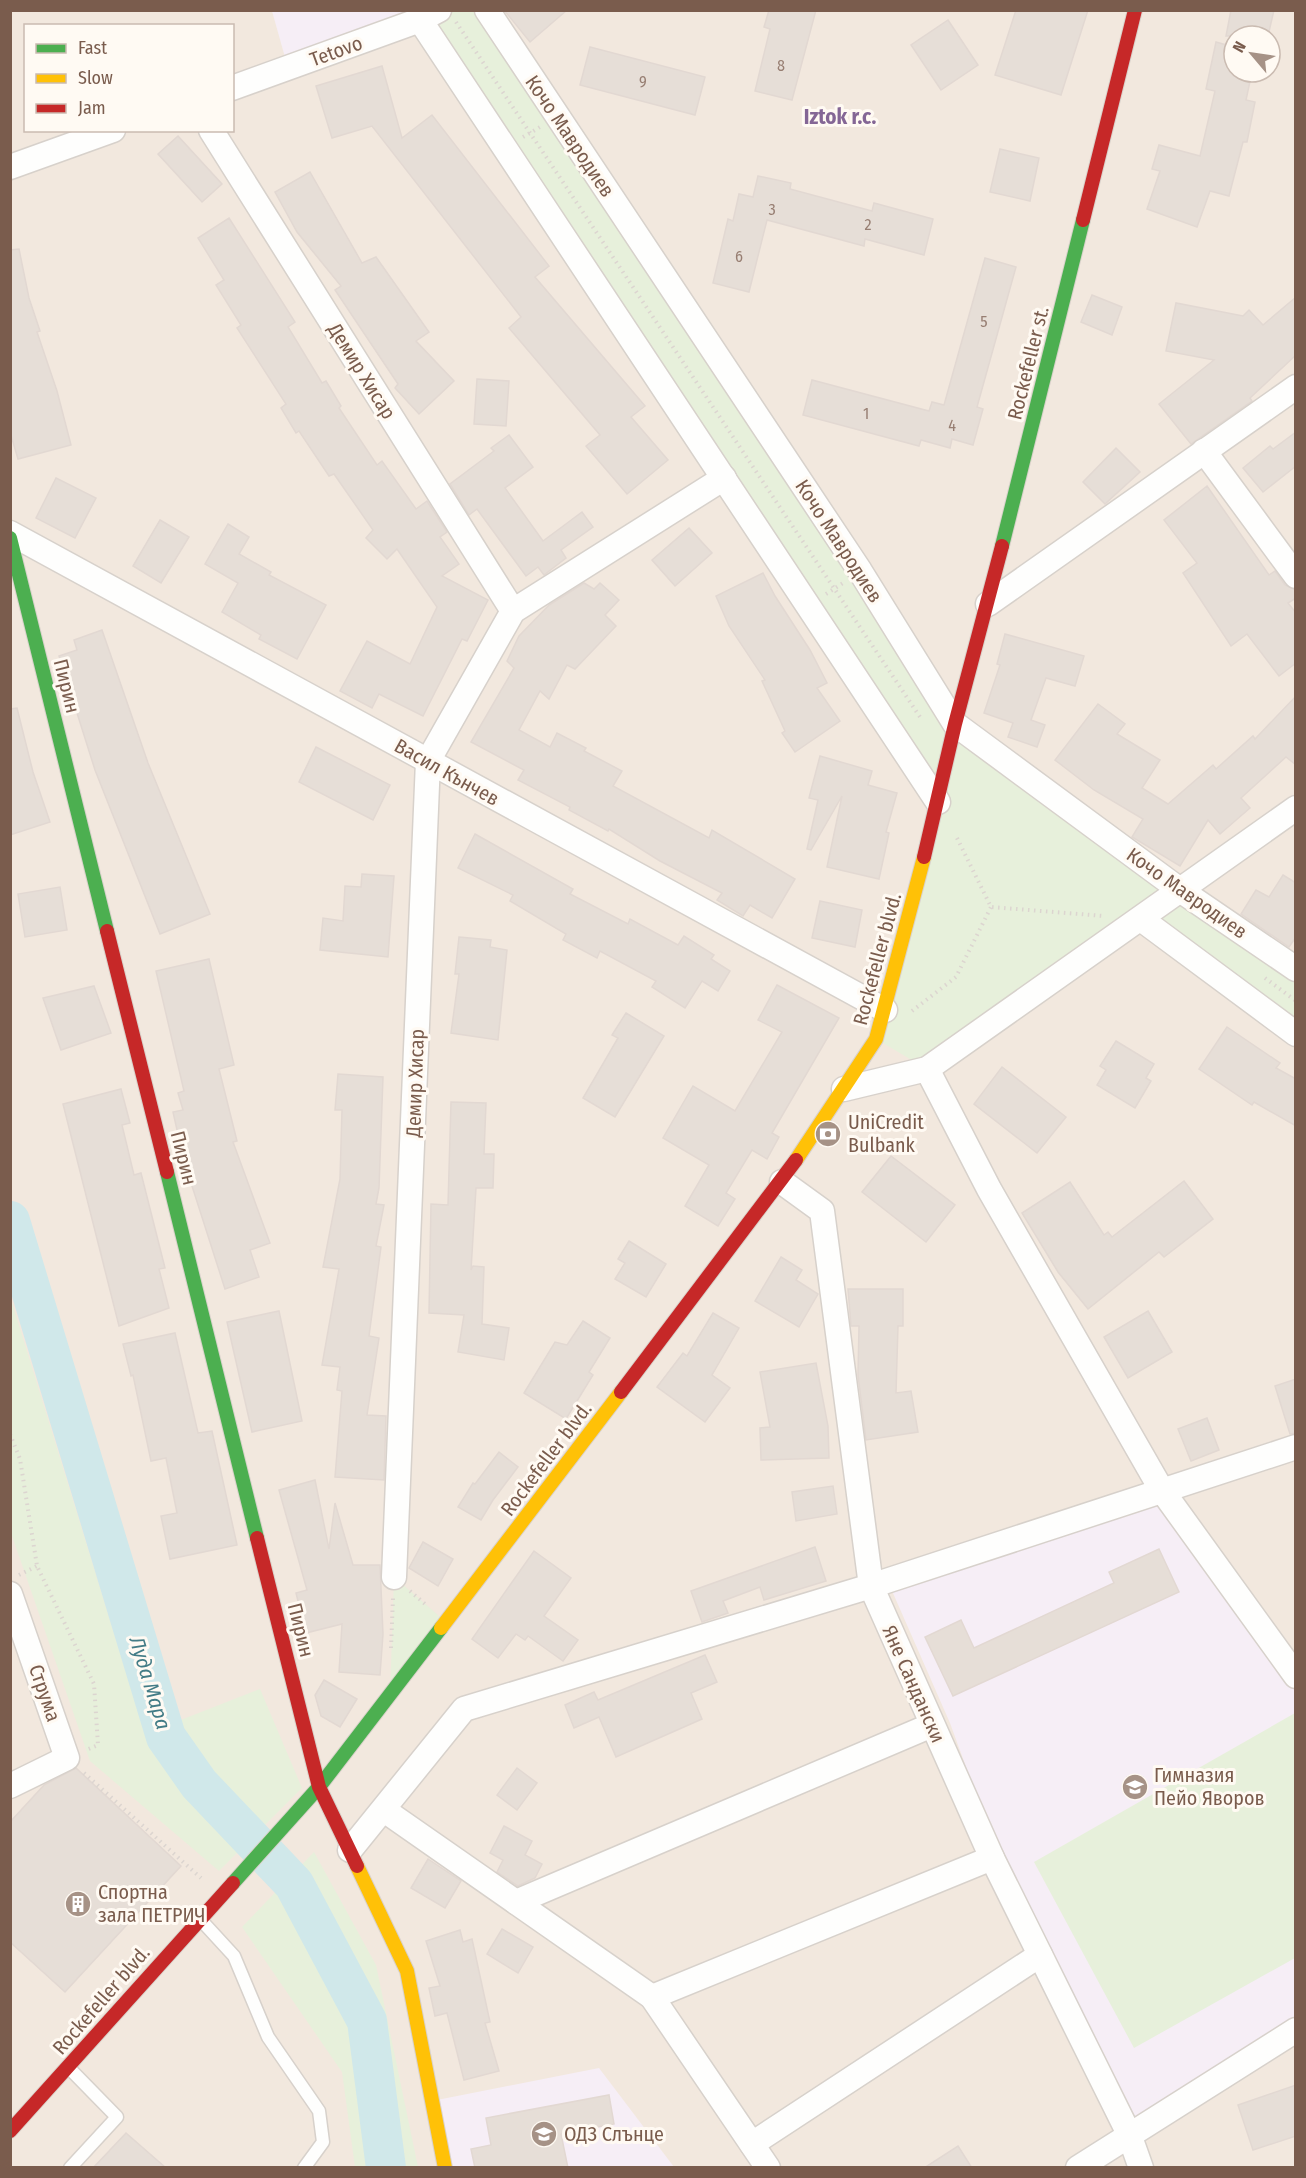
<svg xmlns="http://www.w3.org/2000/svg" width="1306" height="2178" viewBox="0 0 1306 2178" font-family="'Fira Sans Condensed',sans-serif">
<rect width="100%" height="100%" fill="#f9f5f0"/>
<path fill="#f2e8de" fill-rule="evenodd" d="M 11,11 L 1295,11 L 1295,2167 L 11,2167 ZM 26,26 L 232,26 L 232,130 L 26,130 ZM 1234,36 L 1270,36 L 1270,72 L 1234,72 Z"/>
<g fill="#f6eef6">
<path d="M 272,11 L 439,11 L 288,68 Z"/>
<path d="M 1161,1489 L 1295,1676 L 1295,2029 L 1129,2128 L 997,1852 L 950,1723 L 889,1584 Z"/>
<path d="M 599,2068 L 674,2167 L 445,2167 L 432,2101 Z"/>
</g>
<g fill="#e7f0db">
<path d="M 439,11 L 487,11 L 955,724 L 1295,969 L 1295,1034 L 1141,919 L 927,1069 L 876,1039 L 938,802 L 420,20 Z"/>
<path d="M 10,1296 L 145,1734 L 260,1689 L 302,1788 L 219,1871 L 90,1761 L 11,1533 Z"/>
<path d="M 394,1577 L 446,1622 L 390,1695 Z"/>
<path d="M 1295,1713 L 1295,1958 L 1134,2048 L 1034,1862 Z"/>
<path d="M 314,1852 L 376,1965 L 418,2167 L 355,2167 L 342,2072 L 242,1927 Z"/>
</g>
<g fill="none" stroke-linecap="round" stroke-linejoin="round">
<path stroke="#d0e8ea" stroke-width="40" d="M 10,1221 L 166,1737 L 199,1784 L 294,1884 L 367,2021 L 386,2168"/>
</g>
<g fill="#e6ded7" stroke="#e2d8d2" stroke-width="1.5">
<path d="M 504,10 L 567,10 L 530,42 Z"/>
<path d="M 769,10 L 816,10 L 792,100 L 755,91 L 770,29 L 764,27 Z"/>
<path d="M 1016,10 L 1088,10 L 1061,95 L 995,75 Z"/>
<path d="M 1231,10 L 1274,10 L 1268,36 L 1226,36 Z"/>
<path d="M 948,20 L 978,65 L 941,90 L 911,45 Z"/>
<path d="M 1216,42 L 1234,47 L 1234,72 L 1252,72 L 1246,100 L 1255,102 L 1247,142 L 1243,142 L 1229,196 L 1210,191 L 1197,227 L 1147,209 L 1160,171 L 1152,169 L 1159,145 L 1200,156 L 1215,91 L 1206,89 Z"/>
<path d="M 590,47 L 705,77 L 695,115 L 580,85 Z"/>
<path d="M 382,66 L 402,138 L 432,115 L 549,266 L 535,277 L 645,406 L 631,417 L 668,460 L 627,494 L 586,446 L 600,435 L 509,328 L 521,317 L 372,126 L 332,138 L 316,86 Z"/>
<path d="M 178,136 L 222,184 L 202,202 L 158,154 Z"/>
<path d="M 1000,149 L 1039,158 L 1030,201 L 990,192 Z"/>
<path d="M 310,172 L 362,263 L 376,257 L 429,332 L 416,341 L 454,381 L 419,414 L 395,388 L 398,384 L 335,290 L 341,286 L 297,232 L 275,192 Z"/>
<path d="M 758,176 L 791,183 L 790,189 L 872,211 L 874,203 L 933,219 L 924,255 L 865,239 L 864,246 L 767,220 L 749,292 L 713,283 L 728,219 L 733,221 L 739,194 L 753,197 Z"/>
<path d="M 229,218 L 295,322 L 288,327 L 322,383 L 326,381 L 341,406 L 339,408 L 377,465 L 382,461 L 416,509 L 427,501 L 447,532 L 440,537 L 459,564 L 442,576 L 488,600 L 467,641 L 462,639 L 423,716 L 379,694 L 372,708 L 340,691 L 367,641 L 410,664 L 437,607 L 397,549 L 387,559 L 366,538 L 373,530 L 334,474 L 329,476 L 299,431 L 296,433 L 281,408 L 286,404 L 237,328 L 241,325 L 216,285 L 224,280 L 198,238 Z"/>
<path d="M 19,249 L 29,298 L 40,331 L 37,332 L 57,391 L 71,445 L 18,459 L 10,432 L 10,250 Z"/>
<path d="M 985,258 L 1016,267 L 977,407 L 983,409 L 973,445 L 952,439 L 950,448 L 921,440 L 919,446 L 803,415 L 812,380 L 929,411 L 932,402 L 944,405 Z"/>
<path d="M 1092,295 L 1122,307 L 1112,335 L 1081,322 Z"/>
<path d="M 1296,297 L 1296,355 L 1250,398 L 1252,401 L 1191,444 L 1159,404 L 1214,360 L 1166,351 L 1176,303 L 1243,316 L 1249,310 L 1263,325 Z"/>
<path d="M 477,379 L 509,381 L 506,426 L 474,424 Z"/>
<path d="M 1296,432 L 1296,466 L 1263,492 L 1243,468 L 1270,446 L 1273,449 Z"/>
<path d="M 509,435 L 533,467 L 505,488 L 543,541 L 582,512 L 593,527 L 561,550 L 566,558 L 544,575 L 538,567 L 526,576 L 477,509 L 469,515 L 450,484 L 494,451 L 491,448 Z"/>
<path d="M 1116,448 L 1140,472 L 1105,504 L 1083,482 Z"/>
<path d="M 56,478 L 96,498 L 75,538 L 36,518 Z"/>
<path d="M 1207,486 L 1269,575 L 1275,571 L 1285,585 L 1296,590 L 1296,598 L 1288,603 L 1296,613 L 1296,663 L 1279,676 L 1247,634 L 1231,646 L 1183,573 L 1197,563 L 1164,520 Z"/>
<path d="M 160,520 L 189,537 L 161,583 L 133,566 Z"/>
<path d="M 228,524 L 249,537 L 239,554 L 271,572 L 269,575 L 326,605 L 297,659 L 259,639 L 261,635 L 222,612 L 238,583 L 205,564 Z"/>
<path d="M 689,528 L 712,553 L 675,586 L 652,560 Z"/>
<path d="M 763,573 L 775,596 L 810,650 L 827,683 L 817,688 L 840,721 L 795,752 L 782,733 L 785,731 L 762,681 L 765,680 L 729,626 L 716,596 Z"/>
<path d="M 584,583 L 594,589 L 600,583 L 619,600 L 605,615 L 616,626 L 575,669 L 567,665 L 549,699 L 540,691 L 519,730 L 550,747 L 557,733 L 586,748 L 584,751 L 622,771 L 613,786 L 709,838 L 712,830 L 795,879 L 772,918 L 750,905 L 743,916 L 717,900 L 722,893 L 660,861 L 609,829 L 608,831 L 569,810 L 570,807 L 518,780 L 524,770 L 471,742 L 514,668 L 507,661 L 519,636 L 549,605 Z"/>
<path d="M 102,630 L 148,763 L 210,914 L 160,934 L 95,770 L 59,656 L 77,650 L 74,640 Z"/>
<path d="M 1005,634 L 1084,656 L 1075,686 L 1046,678 L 1031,720 L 1045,725 L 1037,747 L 1008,737 L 1013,723 L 984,713 L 1000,665 L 997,664 Z"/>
<path d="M 1296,696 L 1296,765 L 1286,757 L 1241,798 L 1250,808 L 1220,834 L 1208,820 L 1180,866 L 1132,837 L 1143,819 L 1094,790 L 1055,760 L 1098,704 L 1125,724 L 1117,734 L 1160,760 L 1142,788 L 1168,804 L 1213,765 L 1216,769 L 1253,736 L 1255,739 Z"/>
<path d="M 17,708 L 33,772 L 50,822 L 10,835 L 10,709 Z"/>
<path d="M 316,747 L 390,785 L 373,820 L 299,782 Z"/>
<path d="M 820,756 L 872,771 L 868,785 L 897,793 L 886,832 L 889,833 L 879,879 L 827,867 L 842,796 L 811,850 L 807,849 L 818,800 L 809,798 Z"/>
<path d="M 475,834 L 573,889 L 570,894 L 628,924 L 630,919 L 678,945 L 684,936 L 714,955 L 711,959 L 730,971 L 718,991 L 702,981 L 685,1008 L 652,987 L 656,981 L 600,951 L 597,958 L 563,940 L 566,934 L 510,901 L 513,895 L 458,868 Z"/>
<path d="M 362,874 L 394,876 L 388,957 L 320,950 L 323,918 L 343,921 L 345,886 L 361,887 Z"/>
<path d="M 1283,875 L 1296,883 L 1296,937 L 1289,947 L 1241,914 L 1256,890 L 1269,897 Z"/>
<path d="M 60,887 L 67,930 L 25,937 L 18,894 Z"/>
<path d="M 820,901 L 862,910 L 855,947 L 812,938 Z"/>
<path d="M 459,937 L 491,940 L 490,947 L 507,950 L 498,1040 L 451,1033 L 459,974 L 455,974 Z"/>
<path d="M 209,959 L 234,1065 L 219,1069 L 237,1141 L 233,1142 L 270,1243 L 250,1250 L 259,1277 L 225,1289 L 184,1161 L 173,1112 L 183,1110 L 178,1093 L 184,1091 L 156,971 Z"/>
<path d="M 777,985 L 839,1018 L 772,1133 L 779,1137 L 767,1159 L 752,1150 L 726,1193 L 735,1199 L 718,1226 L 685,1206 L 709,1165 L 663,1138 L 693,1086 L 735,1111 L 782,1032 L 758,1020 Z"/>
<path d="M 94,986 L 111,1033 L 61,1050 L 43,998 Z"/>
<path d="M 626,1013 L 664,1036 L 615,1117 L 583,1098 L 618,1038 L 612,1035 Z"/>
<path d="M 1227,1027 L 1280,1063 L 1276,1068 L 1296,1079 L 1296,1126 L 1254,1102 L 1252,1105 L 1199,1069 Z"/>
<path d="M 1116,1041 L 1154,1064 L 1146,1078 L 1151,1081 L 1135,1108 L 1097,1085 L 1106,1070 L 1100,1066 Z"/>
<path d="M 1002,1067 L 1066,1117 L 1037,1153 L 974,1104 Z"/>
<path d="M 338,1074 L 383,1077 L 379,1188 L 376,1204 L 384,1205 L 376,1246 L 381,1247 L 369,1336 L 379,1338 L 367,1415 L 386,1416 L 384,1480 L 335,1477 L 342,1391 L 337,1390 L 340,1367 L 322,1365 L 339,1269 L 323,1267 L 340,1179 L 342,1110 L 335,1110 Z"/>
<path d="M 121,1089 L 130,1123 L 122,1125 L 134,1175 L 141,1173 L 165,1268 L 159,1269 L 169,1308 L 119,1326 L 63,1104 Z"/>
<path d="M 451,1102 L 486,1103 L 484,1154 L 494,1154 L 493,1188 L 476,1188 L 471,1270 L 473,1266 L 484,1267 L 482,1324 L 509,1328 L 504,1360 L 458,1352 L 464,1315 L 429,1313 L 431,1204 L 448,1205 Z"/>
<path d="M 891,1156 L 955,1205 L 926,1242 L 862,1192 Z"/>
<path d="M 1184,1181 L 1213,1219 L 1164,1257 L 1159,1252 L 1088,1309 L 1058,1272 L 1022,1213 L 1070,1182 L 1104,1235 L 1108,1232 L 1112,1237 Z"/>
<path d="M 629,1241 L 666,1264 L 646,1297 L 615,1279 L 625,1263 L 618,1259 Z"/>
<path d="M 781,1257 L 802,1270 L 796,1280 L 818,1294 L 799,1327 L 755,1301 Z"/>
<path d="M 848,1289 L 903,1289 L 903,1326 L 898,1326 L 896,1393 L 911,1391 L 918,1432 L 866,1440 L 858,1375 L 859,1326 L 851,1326 Z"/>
<path d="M 279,1311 L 302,1421 L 252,1432 L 227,1322 Z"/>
<path d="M 1148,1311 L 1172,1352 L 1128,1378 L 1104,1337 Z"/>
<path d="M 713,1313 L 739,1328 L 712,1375 L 730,1388 L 705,1422 L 657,1387 L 683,1353 L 687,1356 Z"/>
<path d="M 583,1321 L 610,1338 L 589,1372 L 593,1375 L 566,1419 L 524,1393 L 555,1342 L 567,1345 Z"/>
<path d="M 175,1333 L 198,1433 L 212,1431 L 237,1545 L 170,1559 L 161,1516 L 177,1513 L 166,1458 L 151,1461 L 133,1375 L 131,1376 L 123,1344 Z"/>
<path d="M 816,1363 L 828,1426 L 829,1458 L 761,1460 L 760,1428 L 770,1427 L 760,1372 Z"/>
<path d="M 1296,1379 L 1296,1433 L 1290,1434 L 1275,1386 Z"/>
<path d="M 1207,1418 L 1219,1450 L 1191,1461 L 1178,1429 Z"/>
<path d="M 499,1452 L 518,1467 L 493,1500 L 481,1520 L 458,1507 L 473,1483 L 475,1484 Z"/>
<path d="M 315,1480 L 329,1549 L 335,1503 L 353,1565 L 380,1565 L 383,1634 L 380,1675 L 339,1672 L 342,1624 L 306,1633 L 296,1593 L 307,1590 L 279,1490 Z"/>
<path d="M 833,1486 L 837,1514 L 796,1521 L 792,1492 Z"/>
<path d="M 423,1542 L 453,1559 L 438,1586 L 409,1568 Z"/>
<path d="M 815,1547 L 826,1581 L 764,1600 L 760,1587 L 723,1601 L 728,1613 L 702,1622 L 691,1591 Z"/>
<path d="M 1159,1549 L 1179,1592 L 953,1696 L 925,1637 L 961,1620 L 974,1648 L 1114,1583 L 1109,1572 Z"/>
<path d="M 534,1551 L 571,1578 L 544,1616 L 578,1640 L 563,1661 L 528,1636 L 525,1640 L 516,1634 L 498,1658 L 472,1639 Z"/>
<path d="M 705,1655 L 717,1682 L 691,1693 L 702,1719 L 616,1757 L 599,1717 L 574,1728 L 565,1705 L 594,1692 L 598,1700 Z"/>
<path d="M 324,1680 L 357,1699 L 340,1727 L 321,1716 L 315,1695 Z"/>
<path d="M 76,1768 L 181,1866 L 65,1992 L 10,1942 L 10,1822 L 44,1785 Z"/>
<path d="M 517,1768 L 537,1783 L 517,1810 L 497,1795 Z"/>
<path d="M 504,1826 L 532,1841 L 525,1855 L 542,1864 L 535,1878 L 518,1886 L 497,1872 L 503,1860 L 490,1853 Z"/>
<path d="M 428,1859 L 461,1881 L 445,1908 L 411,1888 Z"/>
<path d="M 502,1929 L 533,1947 L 518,1973 L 487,1954 Z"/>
<path d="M 460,1930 L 463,1942 L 472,1939 L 490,2022 L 485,2023 L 499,2071 L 464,2080 L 447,2013 L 435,2016 L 429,1988 L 440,1986 L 426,1941 Z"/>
<path d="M 1296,2085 L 1296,2136 L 1253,2150 L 1238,2105 Z"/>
<path d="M 609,2095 L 614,2124 L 561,2134 L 568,2168 L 475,2168 L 471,2149 L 491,2145 L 486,2118 Z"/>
<path d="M 126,2133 L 166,2168 L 93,2168 Z"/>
<path d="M 958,2146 L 972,2168 L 924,2168 Z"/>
</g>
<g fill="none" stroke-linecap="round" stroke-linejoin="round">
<g stroke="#d7d1cb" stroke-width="15">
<g id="lane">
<path d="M 200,1919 L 234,1956 L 268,2037 L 319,2111 L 323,2142 L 304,2168"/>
<path d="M 69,2068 L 117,2117 L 70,2168"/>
</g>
</g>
<g stroke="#d7d1cb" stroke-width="27">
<g id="street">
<path d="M 487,10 L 860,571 L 955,724 L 1180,890 L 1296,969"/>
<path d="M 420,20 L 938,802"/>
<path d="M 232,88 L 420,20 L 439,10"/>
<path d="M 211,130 L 513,611"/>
<path d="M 10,167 L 113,130"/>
<path d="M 1204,451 L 1296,576"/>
<path d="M 10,533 L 885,1010"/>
<path d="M 988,604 L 1296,387"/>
<path d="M 1141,919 L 1296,1034"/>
<path d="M 927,1069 L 989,1189 L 1161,1489 L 1296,1676"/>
<path d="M 844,1089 L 927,1069 L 1296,808"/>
<path d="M 782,1182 L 822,1211 L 871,1586 L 992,1858 L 1129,2134 L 1141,2168"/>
<path d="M 394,1577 L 428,761 L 513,611 L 724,478"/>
<path d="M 10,1594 L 67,1758 L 10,1786"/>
<path d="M 384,1810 L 652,1997 L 768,2168"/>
<path d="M 350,1850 L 464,1709 L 871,1586 L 1296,1447"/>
<path d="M 516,1902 L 932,1725"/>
<path d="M 652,1997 L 992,1858"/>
<path d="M 752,2144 L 1040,1955"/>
<path d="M 1078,2168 L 1296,2030"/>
</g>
</g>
<g stroke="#d9d2cb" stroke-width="16">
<g id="fast">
<path d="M 10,538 L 107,931"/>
<path d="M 1002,546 L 1083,220"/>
<path d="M 167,1172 L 257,1538"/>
<path d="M 233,1883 L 319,1787 L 441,1628"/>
</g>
</g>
<g stroke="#d9d2cb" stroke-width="16">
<g id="slow">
<path d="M 796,1160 L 876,1039 L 924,857"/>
<path d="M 441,1628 L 621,1392"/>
<path d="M 357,1866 L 407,1971 L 445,2168"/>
</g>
</g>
<g stroke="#d9d2cb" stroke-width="16">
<g id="jam">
<path d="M 1083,220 L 1135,10"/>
<path d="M 924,857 L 955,724 L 1002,546"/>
<path d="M 107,931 L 167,1172"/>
<path d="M 621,1392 L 796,1160"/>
<path d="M 257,1538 L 319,1787 L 357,1866"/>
<path d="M 10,2131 L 233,1883"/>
</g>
</g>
<g stroke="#dcd5d0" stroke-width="4" stroke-dasharray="1.5 4.5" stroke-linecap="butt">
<path d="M 456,22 L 922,720"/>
<path d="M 523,137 L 540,127"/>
<path d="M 826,594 L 843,583"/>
<path d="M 957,838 L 991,907 L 1104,916"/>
<path d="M 1265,978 L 1296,1001"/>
<path d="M 912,1011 L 956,977 L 991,907"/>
<path d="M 10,1434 L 20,1459 L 37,1566 L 94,1684 L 98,1745 L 86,1750"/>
<path d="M 19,1575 L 37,1566"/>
<path d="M 410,1591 L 425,1604"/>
<path d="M 391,1648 L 393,1598"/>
<path d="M 84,1773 L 201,1878"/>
</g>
<use href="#lane" stroke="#fefefd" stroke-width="12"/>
<use href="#street" stroke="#fefefd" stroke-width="24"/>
<use href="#fast" stroke="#4caf50" stroke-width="14"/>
<use href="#slow" stroke="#ffc107" stroke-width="14"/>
<use href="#jam" stroke="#c62828" stroke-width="14"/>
</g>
<defs>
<g id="bank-disc" transform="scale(1.35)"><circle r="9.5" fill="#a69286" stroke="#fffaf3"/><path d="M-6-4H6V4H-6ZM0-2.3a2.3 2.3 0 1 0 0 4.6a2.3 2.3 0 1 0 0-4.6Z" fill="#fff"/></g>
<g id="school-disc" transform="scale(1.35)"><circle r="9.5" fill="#a69286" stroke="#fffaf3"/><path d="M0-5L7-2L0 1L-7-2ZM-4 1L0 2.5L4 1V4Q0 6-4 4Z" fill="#fff"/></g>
<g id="building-disc" transform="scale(1.35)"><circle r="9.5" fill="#a69286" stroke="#fffaf3"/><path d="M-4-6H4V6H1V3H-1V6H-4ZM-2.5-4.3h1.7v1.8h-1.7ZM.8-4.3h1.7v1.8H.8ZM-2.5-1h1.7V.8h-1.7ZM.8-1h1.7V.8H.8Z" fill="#fff"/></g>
</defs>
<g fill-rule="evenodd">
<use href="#bank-disc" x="828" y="1134"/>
<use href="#school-disc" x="1135" y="1787"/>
<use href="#building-disc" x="78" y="1904"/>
<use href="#school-disc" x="544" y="2134"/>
</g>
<g text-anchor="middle" stroke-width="6" stroke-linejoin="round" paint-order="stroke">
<g font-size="16" fill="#977e72">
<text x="781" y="71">8</text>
<text x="643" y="87">9</text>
<text x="772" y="215">3</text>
<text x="868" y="230">2</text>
<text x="739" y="262">6</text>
<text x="984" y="327">5</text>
<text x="866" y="419">1</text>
<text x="952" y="431">4</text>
</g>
<g font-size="20" fill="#7a5c4d" stroke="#fffaf3">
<text transform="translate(336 51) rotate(-20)" y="7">Tetovo</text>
<text transform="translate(570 136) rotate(56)" y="7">Кочо Мавродиев</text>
<text transform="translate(1028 363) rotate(-76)" y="7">Rockefeller st.</text>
<text transform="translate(362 371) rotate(58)" y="7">Демир Хисар</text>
<text transform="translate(839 541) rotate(57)" y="7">Кочо Мавродиев</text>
<text transform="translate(67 686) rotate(76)" y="7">Пирин</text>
<text transform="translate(447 772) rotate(29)" y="7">Васил Кънчев</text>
<text transform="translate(1187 893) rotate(35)" y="7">Кочо Мавродиев</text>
<text transform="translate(877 959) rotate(-75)" y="7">Rockefeller blvd.</text>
<text transform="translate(415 1083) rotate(-88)" y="7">Демир Хисар</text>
<text transform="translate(184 1158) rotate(76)" y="7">Пирин</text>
<text transform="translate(546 1459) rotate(-53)" y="7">Rockefeller blvd.</text>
<text transform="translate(301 1630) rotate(76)" y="7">Пирин</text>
<text transform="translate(914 1684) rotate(66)" y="7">Яне Сандански</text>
<text transform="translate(45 1693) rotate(71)" y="7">Струма</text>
<text transform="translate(101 2000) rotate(-49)" y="7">Rockefeller blvd.</text>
</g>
<g font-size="20" fill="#7a5c4d" stroke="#fffaf3" text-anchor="start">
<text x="848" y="1129">UniCredit<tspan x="848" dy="23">Bulbank</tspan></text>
<text x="1154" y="1782">Гимназия<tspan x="1154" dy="23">Пейо Яворов</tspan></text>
<text x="98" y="1899">Спортна<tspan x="98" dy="23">зала ПЕТРИЧ</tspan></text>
<text x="564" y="2141">ОДЗ Слънце</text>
</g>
<g font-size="21" font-weight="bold" fill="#846695" stroke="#fffaf3">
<text x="840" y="124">Iztok r.c.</text>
</g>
<g font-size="21" font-style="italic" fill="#437c86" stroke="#fffaf3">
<text transform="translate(150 1683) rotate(73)" y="7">Луда Мара</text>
</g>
</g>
<rect width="1306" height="2178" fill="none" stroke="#7a5c4d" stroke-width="24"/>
<rect x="24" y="24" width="210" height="108" fill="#fffaf3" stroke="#cabbb1" stroke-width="1.5"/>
<rect x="36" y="44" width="30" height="9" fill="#4caf50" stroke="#cabbb1" stroke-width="1.5"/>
<text x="78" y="54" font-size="18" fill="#7a5c4d">Fast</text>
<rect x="36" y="74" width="30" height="9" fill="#ffc107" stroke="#cabbb1" stroke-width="1.5"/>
<text x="78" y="84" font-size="18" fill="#7a5c4d">Slow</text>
<rect x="36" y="104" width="30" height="9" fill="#c62828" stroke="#cabbb1" stroke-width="1.5"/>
<text x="78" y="114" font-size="18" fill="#7a5c4d">Jam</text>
<g transform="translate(1252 54) rotate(299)"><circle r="28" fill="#fffaf3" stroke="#cabbb1" stroke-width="1.5"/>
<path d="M0-4.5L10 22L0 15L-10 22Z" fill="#a69286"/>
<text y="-9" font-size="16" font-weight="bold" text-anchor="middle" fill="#7a5c4d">N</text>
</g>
</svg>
